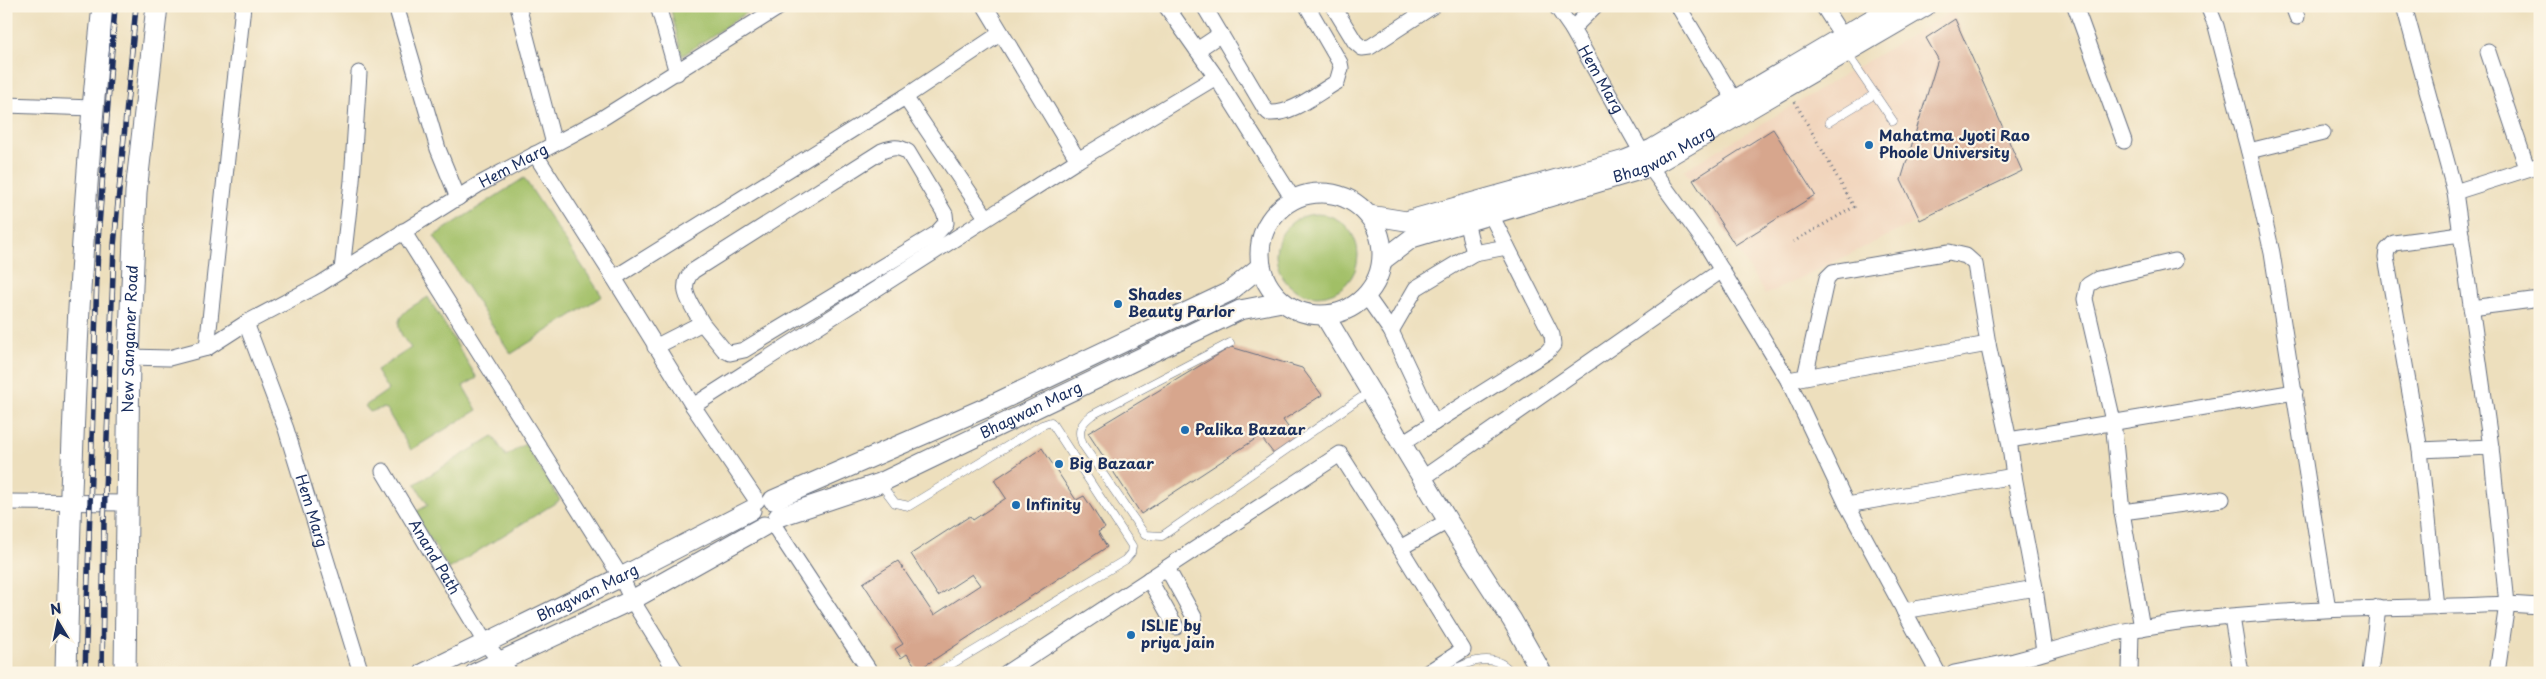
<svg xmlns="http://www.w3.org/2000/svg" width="2546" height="679" viewBox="0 0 2546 679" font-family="'Playpen Sans',sans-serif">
<rect width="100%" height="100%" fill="#fcf5e5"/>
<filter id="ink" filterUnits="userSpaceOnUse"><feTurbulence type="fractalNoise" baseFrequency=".02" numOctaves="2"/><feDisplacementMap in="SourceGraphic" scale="10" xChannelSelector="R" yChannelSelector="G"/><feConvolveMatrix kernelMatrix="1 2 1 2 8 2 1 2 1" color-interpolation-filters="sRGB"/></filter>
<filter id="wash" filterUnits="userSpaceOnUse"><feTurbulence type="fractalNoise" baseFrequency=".0096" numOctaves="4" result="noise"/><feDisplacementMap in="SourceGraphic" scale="20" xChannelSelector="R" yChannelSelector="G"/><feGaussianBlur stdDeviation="1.12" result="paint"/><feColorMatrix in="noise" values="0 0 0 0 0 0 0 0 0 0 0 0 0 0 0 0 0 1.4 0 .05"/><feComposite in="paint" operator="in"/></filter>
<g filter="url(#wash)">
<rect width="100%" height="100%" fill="#eddfbd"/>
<path fill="#f1d5bd" d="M 1952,11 L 2022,171 L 1765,295 L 1735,245 L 1684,170 Z"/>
<g fill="#a1bf66" stroke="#5e7762">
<path d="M 670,6 L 756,6 L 682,56 Z"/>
<path d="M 524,178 L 602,296 L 511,354 L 434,236 Z"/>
<circle cx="1317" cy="255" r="41"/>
<path d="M 428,297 L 477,378 L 463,386 L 477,410 L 411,450 L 386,409 L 382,408 L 370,412 L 365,406 L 388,390 L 376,371 L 411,348 C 407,343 402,337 400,331 C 393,313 416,305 428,297 Z"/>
<path d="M 493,436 L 506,456 L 525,444 L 560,500 L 449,569 L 414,513 L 428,505 L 415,484 Z"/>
</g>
<g id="blocks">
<g fill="#d7a68d">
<path d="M 1955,19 L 2022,171 L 1920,220 L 1901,180 L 1938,59 L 1926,38 Z"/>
<path d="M 1773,129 L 1815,195 L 1735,245 L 1693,180 Z"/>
<path d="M 1231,347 L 1302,368 L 1322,395 L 1283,420 L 1297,440 L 1274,454 L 1260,436 L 1141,514 L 1088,433 Z"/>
<path d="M 1042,448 L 1076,500 L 1084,496 L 1105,528 L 1098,532 L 1107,547 L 918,670 L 907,654 L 901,658 L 895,649 L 903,644 L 863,583 L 898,561 L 934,615 L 980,585 L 972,574 L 938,596 L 911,554 L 970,516 L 973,520 L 1006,498 L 994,480 Z"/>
</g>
</g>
</g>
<g filter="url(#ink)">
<use href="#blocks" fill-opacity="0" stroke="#646d7f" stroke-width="1"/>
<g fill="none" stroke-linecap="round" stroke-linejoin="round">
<g stroke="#646d7f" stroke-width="9">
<g id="service">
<path d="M 1846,52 L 1893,121"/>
<path d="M 1829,122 L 1875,94"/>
<path d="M 1230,343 L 1092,415 C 1080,424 1077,431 1083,445 L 1145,535 L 1162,536 L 1369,392"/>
<path d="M 880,483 L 895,503 L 909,506 L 1042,425 L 1051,422 L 1132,546 L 1131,553 L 1125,560 L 937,673"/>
<path d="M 1448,673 C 1467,661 1497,651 1511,673"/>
</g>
</g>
<g stroke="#646d7f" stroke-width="17">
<g id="minor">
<path d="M 396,6 L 438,149 L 458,198"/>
<path d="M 518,6 L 554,144"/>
<path d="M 658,6 L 677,73"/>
<path d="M 985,6 L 1078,160 L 1216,77"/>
<path d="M 1166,6 L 1216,77 L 1293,199"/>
<path d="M 1204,6 L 1265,109 L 1269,113 C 1292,115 1317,93 1337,82 L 1341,68 L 1340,63 L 1307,6"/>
<path d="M 1333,6 L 1355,42 L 1362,48 L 1370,47 L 1433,6"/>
<path id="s1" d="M 1556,6 L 1572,29 L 1650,167 L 1706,244 L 1788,380 L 1847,505 L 1938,673"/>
<path d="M 1678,6 L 1735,101"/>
<path d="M 1823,6 L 1848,45"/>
<path d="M 2075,6 L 2124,141"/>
<path d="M 2208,6 L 2216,26 L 2251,160 L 2272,253 L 2328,609"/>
<path d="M 2293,6 L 2297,17"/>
<path d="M 2404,6 L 2455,192 L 2491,447 L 2507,604 L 2540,606"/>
<path d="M 1572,29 L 1595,6"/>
<path d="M 1197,50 L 1221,34"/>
<path d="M 2488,52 L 2527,168"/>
<path d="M 905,97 L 986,217"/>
<path d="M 6,105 L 93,108"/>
<path d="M 2249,151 L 2323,133"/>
<path d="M 535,154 L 614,278 L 905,97 L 1001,33"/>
<path d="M 2455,192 L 2540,165"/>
<path d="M 403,231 L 621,577 L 632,600 L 677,673"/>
<path d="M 1474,253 L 1507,247"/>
<path d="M 342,270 L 352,181 L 359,73"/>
<path d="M 614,278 L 693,406 L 757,501"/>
<path d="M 1367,297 L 1391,331 L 1434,423"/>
<path d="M 2471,308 L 2540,299"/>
<path id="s2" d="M 246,323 L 286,429 L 361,673"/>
<path d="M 1391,331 L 1416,288 L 1474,253 L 1466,222"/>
<path d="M 655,347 L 702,323 C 692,305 676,288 693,271 L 882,151 C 893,147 898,146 908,152 L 945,214 L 946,223 L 936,234 L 744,350 L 730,353 L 724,350 L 702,323"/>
<path d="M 207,348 L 243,6"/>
<path id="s3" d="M 129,357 L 169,358 L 207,348 L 246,323 L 320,284 L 478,185 L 601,119 L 781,6"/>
<path d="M 1788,380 L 1805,377 L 1988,344 L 1975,264 L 1966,256 L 1949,252 L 1833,272 L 1827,278 L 1825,286 L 1805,377"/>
<path d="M 693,406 L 1078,160"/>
<path d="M 2009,440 L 2295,392"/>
<path d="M 1402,443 L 1547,352 L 1553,345 L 1552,335 L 1491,215"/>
<path d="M 2420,450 L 2491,447"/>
<path id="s4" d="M 383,471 L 486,644 L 510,673"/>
<path d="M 2014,476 L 2035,588 L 2044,652"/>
<path d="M 1423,478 L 1722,270"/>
<path d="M 6,502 L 127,503"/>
<path d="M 1847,505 L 2014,476 L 2009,440 L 1988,344"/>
<path d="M 2122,512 L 2222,499"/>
<path d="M 773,524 L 871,673"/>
<path d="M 1400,548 L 1463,650 L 1427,673"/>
<path d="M 1167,568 L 1194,617"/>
<path d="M 1149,579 L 1176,627"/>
<path d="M 2436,607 L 2420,450 L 2386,257 L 2387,250 L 2394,243 L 2461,234"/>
<path d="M 1904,611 L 2035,588"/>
<path d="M 2232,617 L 2241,673"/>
<path d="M 2142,628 L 2122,512 L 2113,421 L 2085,299 L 2088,285 L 2098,279 L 2175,261"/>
<path d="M 1006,673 L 1340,454 L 1400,548 L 1448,521"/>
<path d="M 1954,673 C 1974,669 1994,665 2014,661 C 2053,651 2091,637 2130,630 C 2255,606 2382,610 2507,604 L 2497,673"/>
<path d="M 2130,673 L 2131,630"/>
<path d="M 2370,673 L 2378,607"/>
</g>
</g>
<g stroke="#646d7f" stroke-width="21">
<g id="tertiary">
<circle cx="1321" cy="254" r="61"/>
<path d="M 1369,215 L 1406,221 L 1625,160 L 1652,149 L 1894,6"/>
<path id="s5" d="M 1383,260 L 1412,238 L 1650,167 L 1926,6"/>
<path d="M 1325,316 L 1448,521 L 1512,620 L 1542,673"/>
<path d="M 773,500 L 987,407 L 1229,292 L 1260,267"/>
<path id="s6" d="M 778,517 L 880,483 L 1240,310 L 1282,302"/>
<path id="s7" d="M 424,673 L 621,577 L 751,510"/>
<path d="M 475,673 L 632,600 L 764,526"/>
</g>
</g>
<g stroke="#646d7f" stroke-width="23">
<g id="secondary">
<path d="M 66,673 C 71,450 79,228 103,6"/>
<path id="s8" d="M 125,673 L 129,357 L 136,192 L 157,6"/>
</g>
</g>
<path stroke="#646d7f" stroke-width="3" stroke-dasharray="1 4" stroke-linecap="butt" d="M 1793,242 L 1854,207 L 1795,102"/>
<use href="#service" stroke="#fff" stroke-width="8"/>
<use href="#minor" stroke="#fff" stroke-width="15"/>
<use href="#tertiary" stroke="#fff" stroke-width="19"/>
<use href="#secondary" stroke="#fff" stroke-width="21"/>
<g stroke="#1b2f5e" stroke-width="5.5">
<g id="rail">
<path d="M 85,673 L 98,240 L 115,6"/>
<path d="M 102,673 L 104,520 L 114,246 L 136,6"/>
</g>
</g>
<use href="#rail" stroke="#fcf5e5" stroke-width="4" stroke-dasharray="11" stroke-linecap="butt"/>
</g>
</g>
<g fill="#1f6fb2" stroke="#fcf5e5" stroke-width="2">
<circle cx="1869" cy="145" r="5"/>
<circle cx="1118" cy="304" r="5"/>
<circle cx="1185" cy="430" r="5"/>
<circle cx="1059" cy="464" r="5"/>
<circle cx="1016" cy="505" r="5"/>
<circle cx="1131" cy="635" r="5"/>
</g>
<g text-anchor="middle" stroke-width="4.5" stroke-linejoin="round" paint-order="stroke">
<g font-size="15" fill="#1b2f5e" stroke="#fcf5e5">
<text dy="5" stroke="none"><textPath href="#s1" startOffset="86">Hem Marg</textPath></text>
<text dy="5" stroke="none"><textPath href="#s5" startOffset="302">Bhagwan Marg</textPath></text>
<text dy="5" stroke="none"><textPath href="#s3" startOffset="436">Hem Marg</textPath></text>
<text dy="5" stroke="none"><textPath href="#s8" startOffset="334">New Sanganer Road</textPath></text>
<text dy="5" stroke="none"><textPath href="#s6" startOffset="275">Bhagwan Marg</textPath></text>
<text dy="5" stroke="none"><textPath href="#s2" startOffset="199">Hem Marg</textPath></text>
<text dy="5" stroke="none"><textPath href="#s4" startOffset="100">Anand Path</textPath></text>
<text dy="5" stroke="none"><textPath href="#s7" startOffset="182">Bhagwan Marg</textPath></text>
</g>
<g font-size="15" font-weight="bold" fill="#1b2f5e" stroke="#fcf5e5" text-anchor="start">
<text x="1879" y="141">Mahatma Jyoti Rao<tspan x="1879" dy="17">Phoole University</tspan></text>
<text x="1128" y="300">Shades<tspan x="1128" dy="17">Beauty Parlor</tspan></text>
<text x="1195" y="435">Palika Bazaar</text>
<text x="1069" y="469">Big Bazaar</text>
<text x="1026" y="510">Infinity</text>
<text x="1141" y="631">ISLIE by<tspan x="1141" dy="17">priya jain</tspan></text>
</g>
</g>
<rect width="2546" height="679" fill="none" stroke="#fcf5e5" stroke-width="25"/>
<g transform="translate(58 622) rotate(350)" stroke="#fcf5e5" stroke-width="4" paint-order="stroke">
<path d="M0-4L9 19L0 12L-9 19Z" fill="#1b2f5e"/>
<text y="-8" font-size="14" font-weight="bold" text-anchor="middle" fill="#1b2f5e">N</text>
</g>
</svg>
